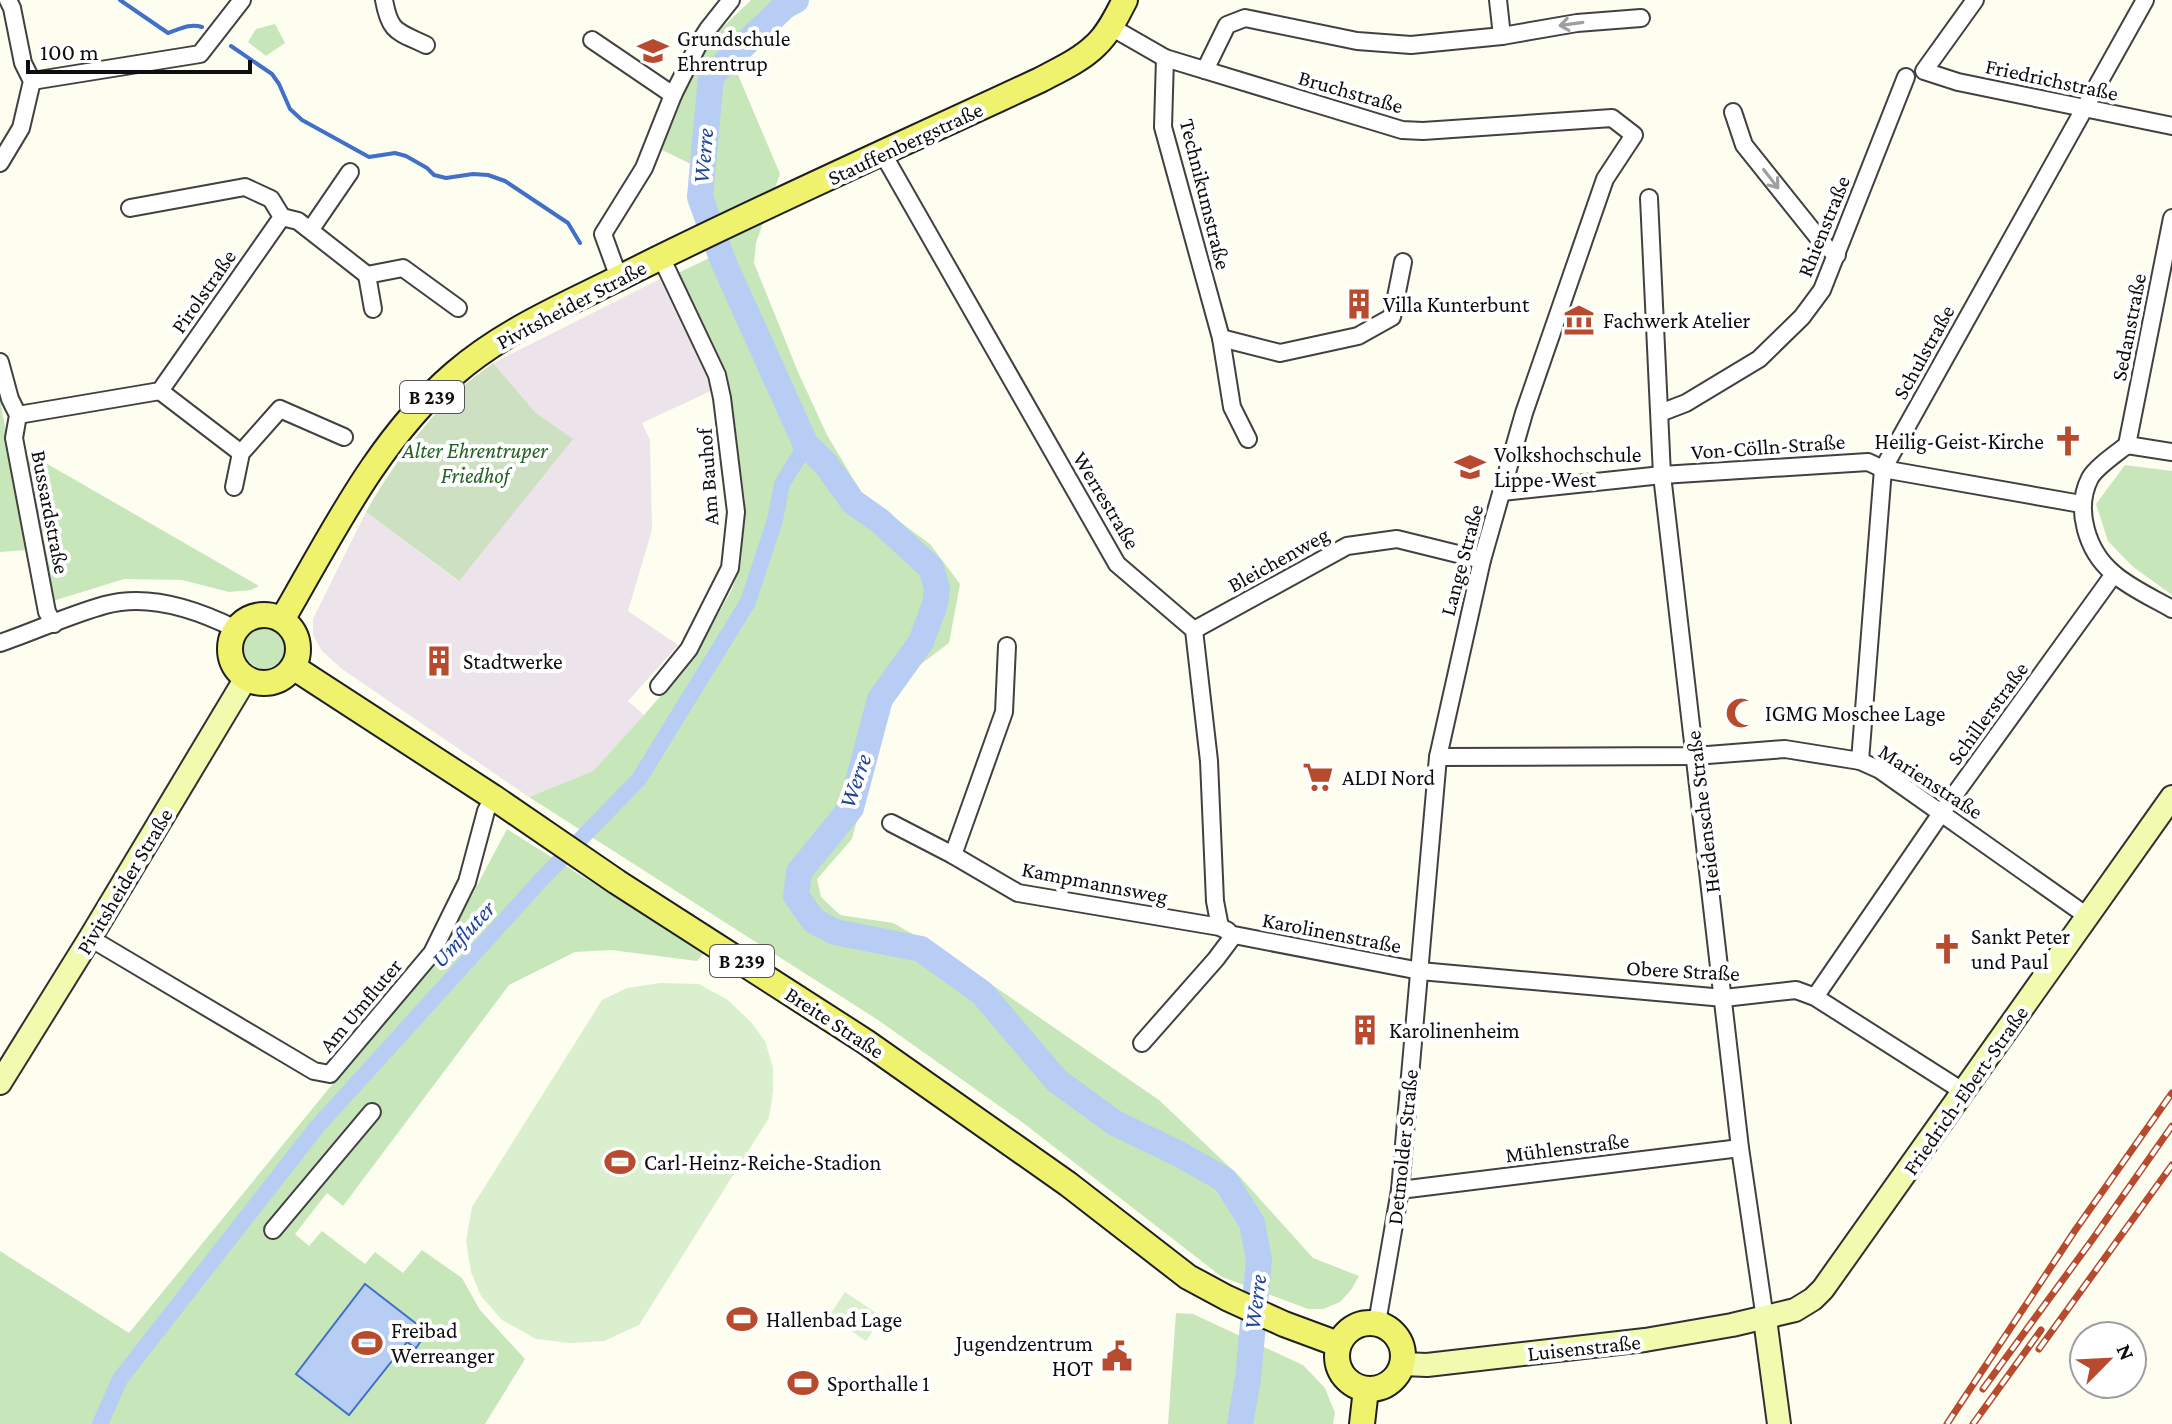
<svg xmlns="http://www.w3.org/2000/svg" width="2172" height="1424" viewBox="0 0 2172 1424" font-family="'Crimson Pro',serif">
<rect width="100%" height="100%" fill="#fdfef0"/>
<path fill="#ece3eb" d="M 660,279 L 713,390 L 642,423 L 650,440 L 652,530 L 628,611 L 678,645 L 628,701 L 644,715 L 593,771 L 529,797 L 342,669 L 322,651 L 313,635 L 313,619 L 366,512 L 458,581 L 536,413 L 493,363 Z"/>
<g fill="#c7e7bb">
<path d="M 751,0 L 798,0 L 786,7 L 736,70 L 780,174 L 756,243 L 754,263 L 798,372 L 827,435 L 863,495 L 930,544 L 960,584 L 949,643 L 921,664 L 887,705 L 852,839 L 817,879 L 821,897 L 840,915 L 893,923 L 946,953 L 1159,1100 L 1241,1178 L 1313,1258 L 1359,1276 L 1351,1290 L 1340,1302 L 1323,1309 L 1308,1309 L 1222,1277 L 1022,1122 L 878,1020 L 529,797 L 593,771 L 644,715 L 695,656 L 732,589 L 741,565 L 745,500 L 731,415 L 722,371 L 678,273 L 724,251 L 700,196 L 703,170 L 662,150 L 703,46 Z"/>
<path d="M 275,24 L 285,43 L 266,56 L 248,42 L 256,29 Z"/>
<path d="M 0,400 L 28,550 L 0,552 Z"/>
<path d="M 25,451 L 259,586 L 251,590 L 229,592 L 182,580 L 124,579 L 53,601 Z"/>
<path d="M 2125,465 L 2172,471 L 2172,595 L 2132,566 L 2108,541 L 2096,504 Z"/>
<circle cx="265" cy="648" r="21"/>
<path d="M 507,829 L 588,880 L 706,950 L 697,961 L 611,950 L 575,952 L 509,985 L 343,1206 L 327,1193 L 295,1234 L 309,1246 L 322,1231 L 365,1264 L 375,1252 L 403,1273 L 422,1250 L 462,1278 L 480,1310 L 525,1359 L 485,1424 L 0,1424 L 0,1251 L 129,1333 L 326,1092 L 439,957 Z"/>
<path d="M 1176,1313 L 1193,1314 L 1303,1365 L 1325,1388 L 1335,1413 L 1333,1424 L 1168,1424 Z"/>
</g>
<path fill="#cee0c2" d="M 493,363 L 536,413 L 573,439 L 459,581 L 366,512 C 389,471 424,422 459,390 C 469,380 482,372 493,363 Z"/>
<g fill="#daefcd">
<path d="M 660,983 L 699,984 L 728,1000 L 751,1022 L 765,1041 L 773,1068 L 773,1091 L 769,1118 L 639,1325 L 604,1341 L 570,1343 L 536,1339 L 502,1320 L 481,1296 L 471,1272 L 466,1241 L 472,1207 L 602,1000 L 627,988 Z"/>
<path d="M 845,1292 L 882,1317 L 866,1341 L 829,1316 Z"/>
</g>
<path fill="#b7cdf3" stroke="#426fc7" stroke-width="2" d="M 365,1284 L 427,1332 L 416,1348 L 407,1342 L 349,1415 L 296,1374 Z"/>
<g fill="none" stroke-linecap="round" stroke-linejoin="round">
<g stroke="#426fc7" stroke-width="4">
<path d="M 120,0 L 168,33 C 180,29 190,23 202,27"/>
<path d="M 231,46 L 272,74 L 279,84 L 290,109 L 302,120 L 369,157 L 395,153 L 406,156 L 427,168 L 434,175 L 446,178 L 473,174 L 488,175 L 505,181 L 568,223 L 580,243"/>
</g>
<path stroke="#b7cdf3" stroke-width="16" d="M 100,1424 L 120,1379 L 316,1128 L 540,881 L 639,779 L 748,602 L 775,520 L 782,484 L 806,445"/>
<path stroke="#b7cdf3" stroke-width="26" d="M 796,0 L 785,6 L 711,76 L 700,197 L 723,261 L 806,445 L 825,463 L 853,502 L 880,521 L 931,568 L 937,588 L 935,604 L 921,642 L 880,699 L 851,808 L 799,872 L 796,896 L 814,921 L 835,932 L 921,949 L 982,993 L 1057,1081 L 1115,1123 L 1179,1154 L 1225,1180 L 1252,1223 L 1259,1260 L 1248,1378 L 1240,1424"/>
<g stroke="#414141" stroke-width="20">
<g id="minor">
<path d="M 384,0 C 390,33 397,31 426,45"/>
<path d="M 1498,0 L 1502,36"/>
<path d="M 1975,0 L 1924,71 L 1958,82 L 2172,126"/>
<path d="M 1111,27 L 1165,58 L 1402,130 L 1423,131 L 1612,118 L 1634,135 L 1605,179 L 1524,413 L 1482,560 L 1438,757 L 1400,1190 L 1377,1323"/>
<path d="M 592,40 L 673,95"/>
<path d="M 1165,58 L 1163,127 L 1221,338 L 1232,407 L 1248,439"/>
<path d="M 1205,70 L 1227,25 L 1245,18 L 1357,41 L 1411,45 L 1502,36 L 1577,23 L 1641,18"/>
<path d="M 32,81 L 200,54 L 242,0"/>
<path d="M 1733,112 L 1744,145 L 1824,245 L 1837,255"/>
<path d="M 883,154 L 1117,564 L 1194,630 L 1209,761 L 1215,901 L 1220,927"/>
<path d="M 0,163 L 21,128 L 32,81 L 23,63 L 12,8 L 8,0"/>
<path d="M 1649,198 L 1662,475 L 1740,1148 L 1765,1319"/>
<path d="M 282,217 L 298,221 L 367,275 L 403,268 L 458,308"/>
<path d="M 311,229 L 350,172"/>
<path d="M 367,275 L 373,309"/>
<path d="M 622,277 L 615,267 L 603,234 L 644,168 L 673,95 L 699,43 L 708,29 L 731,0"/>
<path d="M 1221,338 L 1280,353 L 1358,336 L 1392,317 L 1403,262"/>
<path d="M 0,362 L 10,399 L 18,415 L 14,438 L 47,612 L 54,624"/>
<path d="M 160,391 L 241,453"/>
<path d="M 1660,413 L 1686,403 L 1759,359 L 1802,317 L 1822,290 L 1906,77"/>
<path d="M 18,415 L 160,391 L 282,217 L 271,199 L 245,187 L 130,208"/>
<path d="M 2127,445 L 2172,218"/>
<path d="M 2172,452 L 2127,445 C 2117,453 2096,467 2090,478 C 2074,509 2087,551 2113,573 C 2130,588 2153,598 2172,609"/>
<path d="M 234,487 L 241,453 L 280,409 L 344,437"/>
<path d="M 1502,492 L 1662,475 L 1868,462 L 1883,469 L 2081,504"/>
<path d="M 1194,630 L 1347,546 L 1397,539 L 1482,560"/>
<path d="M 0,643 C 35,631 69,615 105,605 C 148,593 198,610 236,629"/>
<path d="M 659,686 L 689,649 L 730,568 L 736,512 L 722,398 L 717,375 L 661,257"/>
<path d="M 1438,757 L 1695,756 L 1785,749 L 1860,761 L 1880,770 L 2087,916"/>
<path d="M 1860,761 L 1883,469 L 2145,0"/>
<path d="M 891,823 L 953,855 L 1018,893 L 1220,927 L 1228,931"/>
<path d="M 953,855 L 1004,712 L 1007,646"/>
<path d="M 90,938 L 314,1071 L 330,1074 L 432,953 L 467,882 L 486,811 L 493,797"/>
<path d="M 1815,997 L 1942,812 L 2114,574"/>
<path d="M 1142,1043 L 1216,959 L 1234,935 L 1420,971 L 1724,998 L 1796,990 L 1815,997 L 1964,1092"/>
<path d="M 1400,1190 L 1740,1148"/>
<path d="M 273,1230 L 372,1112"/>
</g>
</g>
<g stroke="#303030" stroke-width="26">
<g id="secondary">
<path d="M 0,1083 L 90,938 L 246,678"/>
<path d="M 1765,1319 L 1779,1424"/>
<path d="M 1402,1364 L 1427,1365 L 1645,1340 L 1732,1325 L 1795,1310 L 1813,1299 L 1823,1289 L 2172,797"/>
</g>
</g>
<g stroke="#1f1f1f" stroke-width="28">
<g id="primary">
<circle cx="264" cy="649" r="34"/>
<path d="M 282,620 C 332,534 378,439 455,373 C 505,330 565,305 623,276 C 760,207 901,145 1040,80 C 1059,70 1081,60 1096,45 C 1109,33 1117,15 1125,0"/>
<path d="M 293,667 L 493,797 L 617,882 L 866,1042 L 1068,1184 L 1188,1277 L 1227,1298 L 1284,1324 L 1338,1344"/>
<circle cx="1370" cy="1356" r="33"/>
<path d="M 1362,1424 L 1366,1389"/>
</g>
</g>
<use href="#minor" stroke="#fff" stroke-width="16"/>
<use href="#secondary" stroke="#f0fbaf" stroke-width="22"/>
<use href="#primary" stroke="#eff26d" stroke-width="24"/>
<g stroke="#b84a2d" stroke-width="7">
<g id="rail">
<path d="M 2039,1349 L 2172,1165"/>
<path d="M 1983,1389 L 2092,1240 L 2172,1126"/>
<path d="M 1947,1424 L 2076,1229 L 2172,1093"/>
<path d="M 1973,1424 L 2041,1330"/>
</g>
</g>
<use href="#rail" stroke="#fff" stroke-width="4" stroke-dasharray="12" stroke-linecap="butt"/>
</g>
<defs><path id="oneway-shaft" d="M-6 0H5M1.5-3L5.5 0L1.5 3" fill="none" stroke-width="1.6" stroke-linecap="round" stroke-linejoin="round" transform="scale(2)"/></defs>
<g stroke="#9f9f9f">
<use href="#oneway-shaft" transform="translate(1571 24) rotate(172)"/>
<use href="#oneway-shaft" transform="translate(1771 179) rotate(52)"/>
</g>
<defs>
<g id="school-bare" transform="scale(2.4)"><path d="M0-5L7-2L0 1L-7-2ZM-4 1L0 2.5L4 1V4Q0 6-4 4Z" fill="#b84a2d" stroke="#fff" stroke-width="2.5" paint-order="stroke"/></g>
<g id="building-bare" transform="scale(2.4)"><path d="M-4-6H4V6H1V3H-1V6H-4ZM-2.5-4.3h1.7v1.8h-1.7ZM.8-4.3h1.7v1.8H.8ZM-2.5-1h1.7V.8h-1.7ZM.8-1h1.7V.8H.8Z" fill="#b84a2d" stroke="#fff" stroke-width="2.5" paint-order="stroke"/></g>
<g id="museum-bare" transform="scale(2.4)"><path d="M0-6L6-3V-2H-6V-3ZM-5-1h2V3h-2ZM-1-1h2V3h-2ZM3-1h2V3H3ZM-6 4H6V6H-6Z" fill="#b84a2d" stroke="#fff" stroke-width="2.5" paint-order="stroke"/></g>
<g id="church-bare" transform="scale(2.4)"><path d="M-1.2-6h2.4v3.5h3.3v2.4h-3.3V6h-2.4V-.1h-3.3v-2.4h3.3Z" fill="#b84a2d" stroke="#fff" stroke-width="2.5" paint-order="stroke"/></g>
<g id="university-bare" transform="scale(2.4)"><path d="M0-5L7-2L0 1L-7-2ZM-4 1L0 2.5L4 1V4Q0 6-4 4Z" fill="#b84a2d" stroke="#fff" stroke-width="2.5" paint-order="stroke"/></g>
<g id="mosque-bare" transform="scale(2.4)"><path d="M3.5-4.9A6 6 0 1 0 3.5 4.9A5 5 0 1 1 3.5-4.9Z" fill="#b84a2d" stroke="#fff" stroke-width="2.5" paint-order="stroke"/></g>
<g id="supermarket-bare" transform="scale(2.4)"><path d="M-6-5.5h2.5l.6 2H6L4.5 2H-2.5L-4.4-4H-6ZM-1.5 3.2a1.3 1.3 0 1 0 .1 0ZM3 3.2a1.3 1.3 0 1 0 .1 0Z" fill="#b84a2d" stroke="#fff" stroke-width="2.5" paint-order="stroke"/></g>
<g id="stadium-bare" transform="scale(2.4)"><path d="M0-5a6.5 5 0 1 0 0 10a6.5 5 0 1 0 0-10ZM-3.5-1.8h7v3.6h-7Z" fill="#b84a2d" stroke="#fff" stroke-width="2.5" paint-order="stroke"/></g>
<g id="civic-bare" transform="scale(2.4)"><path d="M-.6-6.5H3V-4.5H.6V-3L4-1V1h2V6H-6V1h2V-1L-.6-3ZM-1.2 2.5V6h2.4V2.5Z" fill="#b84a2d" stroke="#fff" stroke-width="2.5" paint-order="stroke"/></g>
</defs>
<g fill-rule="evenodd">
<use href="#school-bare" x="653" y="51"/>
<use href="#building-bare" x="1359" y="304"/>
<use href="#museum-bare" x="1579" y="320"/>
<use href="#church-bare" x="2068" y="441"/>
<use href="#university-bare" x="1470" y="467"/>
<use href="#building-bare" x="439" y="661"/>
<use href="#mosque-bare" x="1741" y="713"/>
<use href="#supermarket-bare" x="1318" y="777"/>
<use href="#church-bare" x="1947" y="949"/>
<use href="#building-bare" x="1365" y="1030"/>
<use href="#stadium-bare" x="620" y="1162"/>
<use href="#stadium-bare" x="742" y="1319"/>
<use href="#stadium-bare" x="367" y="1343"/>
<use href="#civic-bare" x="1117" y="1356"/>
<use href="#stadium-bare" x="803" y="1383"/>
</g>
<g text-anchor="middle" stroke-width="8" stroke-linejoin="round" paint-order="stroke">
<g fill="#fff" stroke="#565656" stroke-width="2">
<rect x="400" y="381" width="64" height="32" rx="6"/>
<rect x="710" y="945" width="64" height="32" rx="6"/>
</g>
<g font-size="20" font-weight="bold" fill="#0e0e0e">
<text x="432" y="404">B 239</text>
<text x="742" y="968">B 239</text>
</g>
<g font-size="22" fill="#0e0e0e" stroke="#fff" text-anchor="start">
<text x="677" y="46">Grundschule<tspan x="677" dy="25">Ehrentrup</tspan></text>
<text x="1383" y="312">Villa Kunterbunt</text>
<text x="1603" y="328">Fachwerk Atelier</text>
<text x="2044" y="449" text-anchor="end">Heilig-Geist-Kirche</text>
<text x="1494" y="462">Volkshochschule<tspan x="1494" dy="25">Lippe-West</tspan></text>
<text x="463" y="669">Stadtwerke</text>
<text x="1765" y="721">IGMG Moschee Lage</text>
<text x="1342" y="785">ALDI Nord</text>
<text x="1971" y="944">Sankt Peter<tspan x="1971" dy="25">und Paul</tspan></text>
<text x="1389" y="1038">Karolinenheim</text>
<text x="644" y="1170">Carl-Heinz-Reiche-Stadion</text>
<text x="766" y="1327">Hallenbad Lage</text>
<text x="391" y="1338">Freibad<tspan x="391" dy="25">Werreanger</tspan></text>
<text x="1093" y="1351" text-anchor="end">Jugendzentrum<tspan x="1093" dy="25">HOT</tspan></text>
<text x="827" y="1391">Sporthalle 1</text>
</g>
<g font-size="22" fill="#0e0e0e" stroke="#fff">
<text transform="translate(2052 79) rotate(12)" y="8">Friedrichstraße</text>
<text transform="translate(1351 91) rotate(16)" y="8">Bruchstraße</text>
<text transform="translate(905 143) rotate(-25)" y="8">Stauffenbergstraße</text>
<text transform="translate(1206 194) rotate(76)" y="8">Technikumstraße</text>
<text transform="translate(1823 226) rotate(-68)" y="8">Rhienstraße</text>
<text transform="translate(203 291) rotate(-55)" y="8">Pirolstraße</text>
<text transform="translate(571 304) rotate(-28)" y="8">Pivitsheider Straße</text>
<text transform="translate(2128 327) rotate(-79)" y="8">Sedanstraße</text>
<text transform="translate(1923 352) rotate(-61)" y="8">Schulstraße</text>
<text transform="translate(1768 446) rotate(-4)" y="8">Von-Cölln-Straße</text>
<text transform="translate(707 477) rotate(-94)" y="8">Am Bauhof</text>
<text transform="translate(1107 500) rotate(59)" y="8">Werrestraße</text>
<text transform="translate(51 512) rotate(79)" y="8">Bussardstraße</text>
<text transform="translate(1278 559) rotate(-29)" y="8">Bleichenweg</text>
<text transform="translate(1461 560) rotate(-75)" y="8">Lange Straße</text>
<text transform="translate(1987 713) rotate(-54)" y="8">Schillerstraße</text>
<text transform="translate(1931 781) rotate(33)" y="8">Marienstraße</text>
<text transform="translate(1702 812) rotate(-97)" y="8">Heidensche Straße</text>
<text transform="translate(124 881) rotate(-59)" y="8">Pivitsheider Straße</text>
<text transform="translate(1095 882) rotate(11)" y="8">Kampmannsweg</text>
<text transform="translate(1332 932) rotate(11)" y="8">Karolinenstraße</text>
<text transform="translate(1683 970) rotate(3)" y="8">Obere Straße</text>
<text transform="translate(360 1005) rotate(-50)" y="8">Am Umfluter</text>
<text transform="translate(835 1022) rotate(33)" y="8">Breite Straße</text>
<text transform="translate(1965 1090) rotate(-55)" y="8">Friedrich-Ebert-Straße</text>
<text transform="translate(1402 1147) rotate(-84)" y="8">Detmolder Straße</text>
<text transform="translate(1567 1147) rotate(-7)" y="8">Mühlenstraße</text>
<text transform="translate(1584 1347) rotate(-6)" y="8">Luisenstraße</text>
</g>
<g font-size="22" font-style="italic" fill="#216325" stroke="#fff">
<text x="475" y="458">Alter Ehrentruper<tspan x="475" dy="25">Friedhof</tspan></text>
</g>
<g font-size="24" font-style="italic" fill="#1d439a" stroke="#fff">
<text transform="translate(703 156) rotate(-85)" y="8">Werre</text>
<text transform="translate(855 781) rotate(-71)" y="8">Werre</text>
<text transform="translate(463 934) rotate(-47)" y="8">Umfluter</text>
<text transform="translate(1255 1302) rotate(-83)" y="8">Werre</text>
</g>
</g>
<g transform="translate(2108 1360) rotate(66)"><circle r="38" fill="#ffffff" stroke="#9f9f9f" stroke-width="2"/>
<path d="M0-6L14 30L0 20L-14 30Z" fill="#b84a2d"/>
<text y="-12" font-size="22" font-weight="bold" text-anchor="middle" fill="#0e0e0e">N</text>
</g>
<path d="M28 60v12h222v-12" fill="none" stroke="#0e0e0e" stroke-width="4"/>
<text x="40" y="60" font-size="24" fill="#0e0e0e" stroke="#ffffff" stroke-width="6" paint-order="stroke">100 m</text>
</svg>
